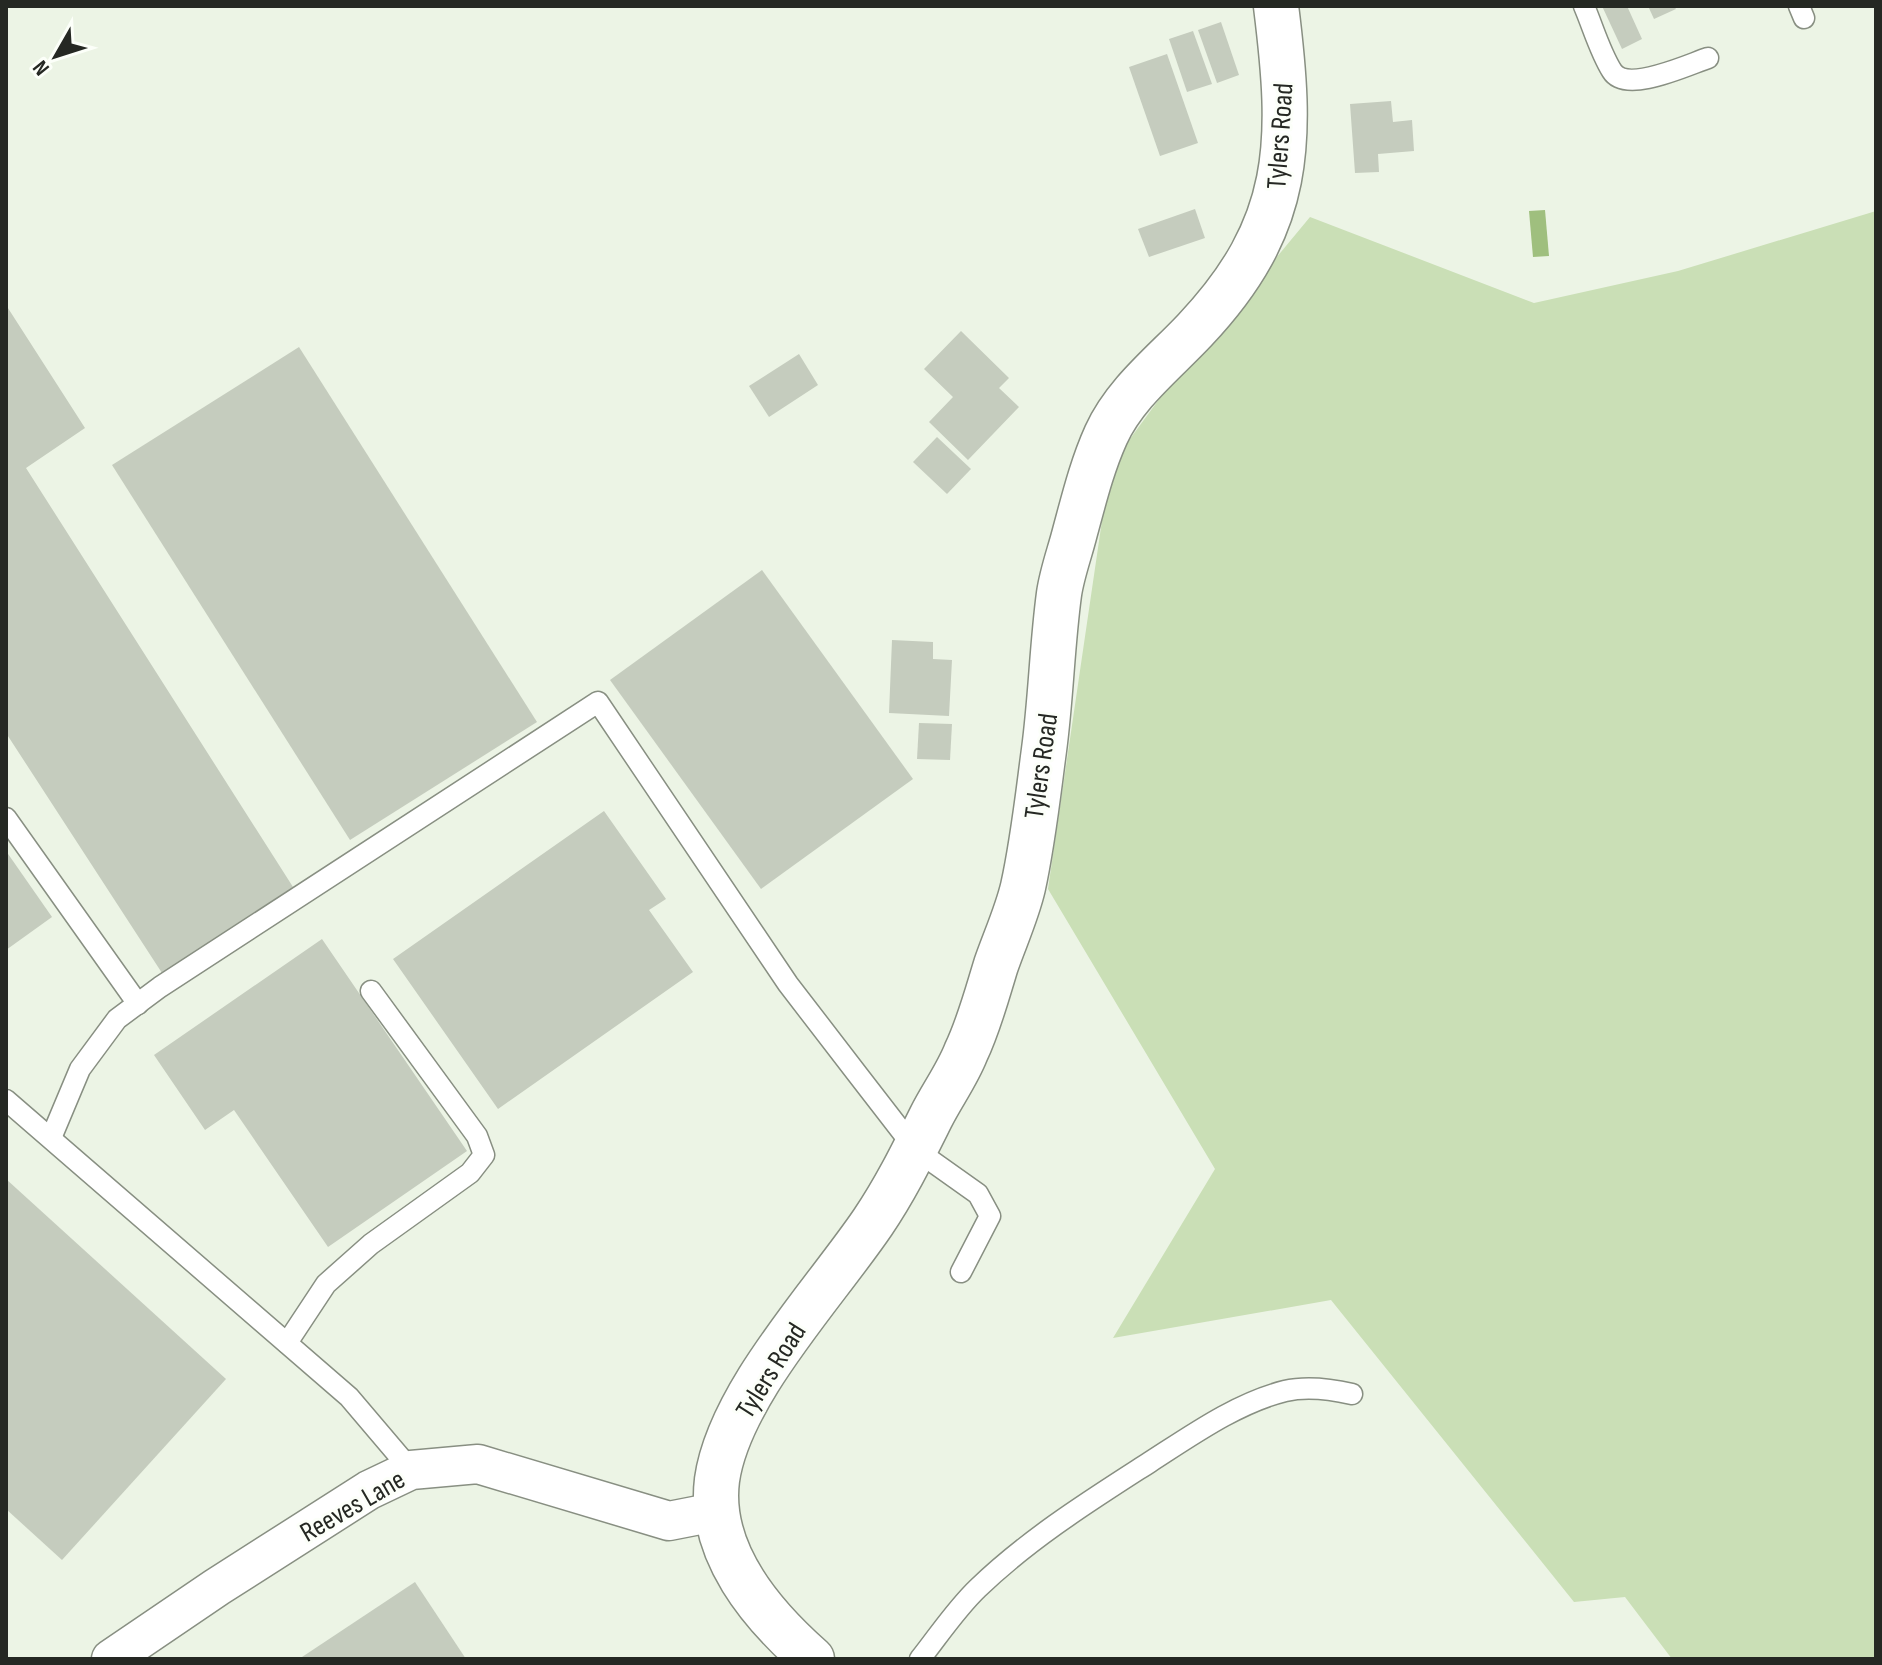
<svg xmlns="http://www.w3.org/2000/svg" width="1882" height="1665" viewBox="0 0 1882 1665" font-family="'Sofia Sans Condensed',sans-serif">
<rect width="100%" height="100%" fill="#ecf4e5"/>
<path fill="#cadfb6" d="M 1876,211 L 1876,1659 L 1672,1659 L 1625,1597 L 1574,1602 L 1331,1300 L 1113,1338 L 1215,1169 L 1048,889 L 1110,466 L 1160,398 L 1310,217 L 1534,303 L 1678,271 Z"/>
<path fill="#9fbf7e" d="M 1545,210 L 1549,256 L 1533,257 L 1529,211 Z"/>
<g fill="#c5ccbe">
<path d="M 1602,6 L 1627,6 L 1642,39 L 1622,49 Z"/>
<path d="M 1648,6 L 1674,6 L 1676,9 L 1654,19 Z"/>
<path d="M 1221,22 L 1239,75 L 1217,83 L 1198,30 Z"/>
<path d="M 1193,31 L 1212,84 L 1187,92 L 1169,39 Z"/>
<path d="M 1167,54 L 1198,143 L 1160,156 L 1129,67 Z"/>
<path d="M 1391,101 L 1393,122 L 1412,120 L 1414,151 L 1378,154 L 1379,172 L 1355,173 L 1350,104 Z"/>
<path d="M 1195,209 L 1205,238 L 1149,257 L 1138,229 Z"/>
<path d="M 6,305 L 85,428 L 26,468 L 293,887 L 162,973 L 6,733 Z"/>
<path d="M 961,331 L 1009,378 L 999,388 L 1019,407 L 968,460 L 929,422 L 953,397 L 924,369 Z"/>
<path d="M 299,347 L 537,722 L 350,840 L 112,465 Z"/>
<path d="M 799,354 L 818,385 L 769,417 L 749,386 Z"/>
<path d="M 937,437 L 971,469 L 947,494 L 913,462 Z"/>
<path d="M 762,570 L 913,779 L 761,889 L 610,680 Z"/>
<path d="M 892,640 L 933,642 L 933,659 L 952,660 L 949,716 L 889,713 Z"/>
<path d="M 919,723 L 952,724 L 950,760 L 917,759 Z"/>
<path d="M 604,811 L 666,899 L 649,910 L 693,972 L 498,1109 L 393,959 Z"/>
<path d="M 6,851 L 52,917 L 6,950 Z"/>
<path d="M 322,939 L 467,1151 L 328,1247 L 234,1110 L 205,1130 L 154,1055 Z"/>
<path d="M 6,1179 L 226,1379 L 62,1560 L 6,1509 Z"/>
<path d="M 415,1582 L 466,1659 L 299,1659 Z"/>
</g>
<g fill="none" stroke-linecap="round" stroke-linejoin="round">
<g stroke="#888f82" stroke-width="23">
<g id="service">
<path d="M 1584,6 C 1593,27 1600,52 1612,71 C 1626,94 1687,65 1708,58"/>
<path d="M 1799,6 L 1804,18"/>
<path d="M 6,818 L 138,1004"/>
<path d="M 6,1100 L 349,1397 L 411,1470"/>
<path d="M 51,1138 L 80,1069 L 117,1019 L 160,987 L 598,702 L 788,984 L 858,1075 L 916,1150 L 978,1194 L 990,1216 L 961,1272"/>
<path d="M 287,1343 L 326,1284 L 371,1244 L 470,1173 L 484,1155 L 477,1136 L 371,991"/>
<path d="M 920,1659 C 939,1635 956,1609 978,1588 C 1030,1538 1091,1500 1150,1462 C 1192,1435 1237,1403 1285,1391 C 1307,1386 1330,1389 1352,1394"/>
</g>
</g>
<g stroke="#888f82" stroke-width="41">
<path id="minor" d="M 111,1659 L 217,1587 L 369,1490 L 411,1470 L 478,1464 L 669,1521 L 715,1512"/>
</g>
<g stroke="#888f82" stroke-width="47">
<path id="tertiary" d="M 812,1659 C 761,1614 708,1552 717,1480 C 729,1394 825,1293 873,1222 C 896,1188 913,1153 931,1117 C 942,1095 957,1075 966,1052 C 979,1025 987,994 996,965 C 1005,939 1017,913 1023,887 C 1033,842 1038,795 1044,750 C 1051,698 1052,646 1059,594 C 1062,573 1070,552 1075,532 C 1084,499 1092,466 1106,435 C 1125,393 1164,363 1195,330 C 1294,225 1293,142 1276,6"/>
</g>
<use href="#service" stroke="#fff" stroke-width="20"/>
<use href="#minor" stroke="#fff" stroke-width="38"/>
<use href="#tertiary" stroke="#fff" stroke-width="44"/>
</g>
<g text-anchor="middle" stroke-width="6" stroke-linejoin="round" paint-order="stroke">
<g font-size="28" fill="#252823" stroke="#fcfff9">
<text transform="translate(1279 136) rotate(-86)" y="10">Tylers Road</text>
<text transform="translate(1040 766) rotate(-82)" y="10">Tylers Road</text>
<text transform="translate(770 1370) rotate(-58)" y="10">Tylers Road</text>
<text transform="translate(352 1505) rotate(-30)" y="10">Reeves Lane</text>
</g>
</g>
<rect width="1882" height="1665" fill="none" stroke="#252823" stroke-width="16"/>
<g transform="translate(56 56) rotate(231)" stroke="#fcfff9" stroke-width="6" paint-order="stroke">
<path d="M0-6L14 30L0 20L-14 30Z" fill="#252823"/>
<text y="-12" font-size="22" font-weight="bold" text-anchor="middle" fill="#252823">N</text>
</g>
</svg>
